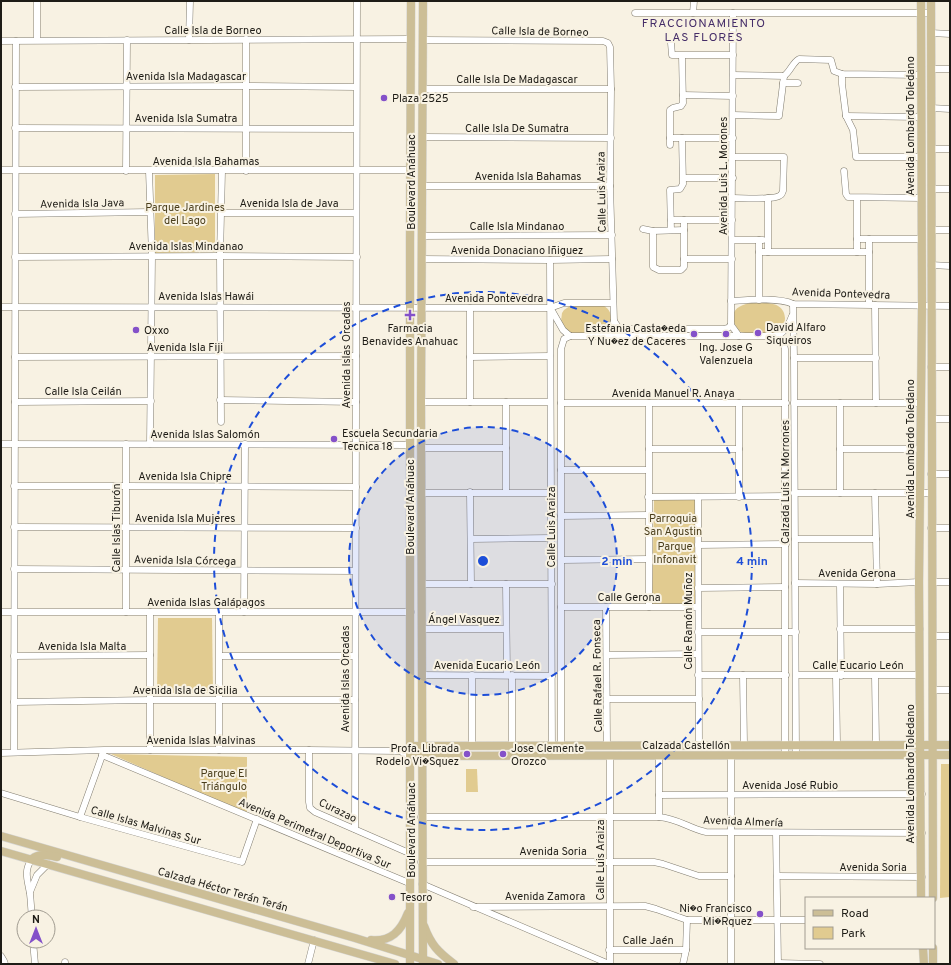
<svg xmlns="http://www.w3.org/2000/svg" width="951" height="965" viewBox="0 0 951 965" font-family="Overpass,sans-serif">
<rect width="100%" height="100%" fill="#f8f2e3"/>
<g fill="#e1cb90">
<path d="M 215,174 L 215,252 L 155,253 L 155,175 Z"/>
<path d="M 750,303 C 762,303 784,300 785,318 C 785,323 782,329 778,332 C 772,336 745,335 739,331 C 729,317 731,307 750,303 Z"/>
<path d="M 573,304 L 601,304 C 612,310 612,316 610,327 L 601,334 L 571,334 L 566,330 L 561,321 L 562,313 L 564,310 Z"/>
<path d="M 654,500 L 697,500 L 697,604 L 652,605 Z"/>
<path d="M 158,618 L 212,618 L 213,693 L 157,693 Z"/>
<path d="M 111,754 L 247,757 L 247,814 Z"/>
<path d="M 941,764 L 950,764 L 950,897 L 940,898 Z"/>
<path d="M 466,769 L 477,769 L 478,792 L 466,792 Z"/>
</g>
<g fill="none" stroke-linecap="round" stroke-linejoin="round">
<g stroke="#827d70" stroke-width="7">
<g id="minor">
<path d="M 37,1 L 37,40"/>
<path d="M 635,13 L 931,13"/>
<path d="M 693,13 L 694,1"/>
<path d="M 733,13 L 731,325 L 739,336"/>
<path d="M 931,33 L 950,34"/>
<path d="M 246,39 L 246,171"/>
<path d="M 189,40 L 190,1"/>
<path d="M 423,40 L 603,41 L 608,43 L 610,47 L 611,89 L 610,186 L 614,321 L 611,330 L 603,336"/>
<path d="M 1,41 L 411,39"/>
<path d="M 671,43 L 672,55 L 733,55"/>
<path d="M 931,69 L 950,69"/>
<path d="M 842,74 L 842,84 L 846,116 L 853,130 L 856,157 L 920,157"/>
<path d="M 733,75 L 784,76"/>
<path d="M 784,76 C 791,71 792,63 799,59 L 831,60 L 834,71 L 842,74 L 920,75"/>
<path d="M 783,83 L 798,83"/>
<path d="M 15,87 L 246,86 L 356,87"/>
<path d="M 423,89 L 611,89"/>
<path d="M 683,95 L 733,96"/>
<path d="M 931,108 L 950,109"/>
<path d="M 733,115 L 779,116 L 784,76"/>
<path d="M 846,116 L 920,117"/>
<path d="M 15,128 L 356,129"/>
<path d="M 423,137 L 611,138"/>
<path d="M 670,138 L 733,138"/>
<path d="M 670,145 L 670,110 L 673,108 L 681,106 L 683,103 L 682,56"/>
<path d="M 931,149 L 950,149"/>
<path d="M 1,170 L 410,170"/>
<path d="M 126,171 L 127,40"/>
<path d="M 149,171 L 152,256 L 150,444"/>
<path d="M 844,171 L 846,194 L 848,197 L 921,198"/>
<path d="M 684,178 L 733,178"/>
<path d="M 422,186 L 610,186"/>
<path d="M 931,189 L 950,189"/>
<path d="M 733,198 C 742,198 773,200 779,196 C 782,195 782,193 783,191 L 784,157 L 733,157"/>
<path d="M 222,213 L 356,213"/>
<path d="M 15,214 L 150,212"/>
<path d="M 671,220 L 732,220"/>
<path d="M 643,229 L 653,231 L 684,230"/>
<path d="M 671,230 L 670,190 L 680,189 L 683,184 L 682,138"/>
<path d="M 931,230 L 950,230"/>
<path d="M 653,231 L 653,267 L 659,270 L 681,270 L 684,267 L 684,220"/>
<path d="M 422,236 L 612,235"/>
<path d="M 857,239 L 921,239"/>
<path d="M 869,239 L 869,304"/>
<path d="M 733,240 L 763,240"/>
<path d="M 759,252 L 869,252"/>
<path d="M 768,252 L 768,198"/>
<path d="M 857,252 L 857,198"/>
<path d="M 15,257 L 220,256 L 357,257"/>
<path d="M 422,259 L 550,260 L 612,259"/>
<path d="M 684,259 L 732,259"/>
<path d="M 550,260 L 552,756"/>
<path d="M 931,265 L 950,266"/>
<path d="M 759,300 L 759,240"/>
<path d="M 731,301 C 747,300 779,297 793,304 L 950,306"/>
<path d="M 793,304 L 794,358 L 796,755"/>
<path d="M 875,305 L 876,403"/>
<path d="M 1,307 L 550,308 L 564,303 L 613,303"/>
<path d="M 551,309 L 563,330 L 570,336"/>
<path d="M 614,321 L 618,327 L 625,329 L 724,329 L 728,328 L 731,325"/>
<path d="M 570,336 L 776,336 C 785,333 789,325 792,316"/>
<path d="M 776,336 L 783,341 L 785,349 L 785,755"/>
<path d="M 15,357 L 356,356"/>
<path d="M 470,357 L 550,356"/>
<path d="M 794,358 L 876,358"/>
<path d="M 931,367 L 950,367"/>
<path d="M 220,400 L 356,402"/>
<path d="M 15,402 L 151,401"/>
<path d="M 421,402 L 550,402"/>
<path d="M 470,402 L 470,308"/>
<path d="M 561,403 L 786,403"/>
<path d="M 739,403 L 739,497"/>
<path d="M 794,403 L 921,403"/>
<path d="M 840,403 L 840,493"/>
<path d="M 932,419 L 950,419"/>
<path d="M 221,422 L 220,256 L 222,171"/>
<path d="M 1,444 L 410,445"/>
<path d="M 126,444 L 126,612"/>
<path d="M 421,448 L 506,448"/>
<path d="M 649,449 L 739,449"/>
<path d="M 840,449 L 921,449"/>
<path d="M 561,470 L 648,470"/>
<path d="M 931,474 L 950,474"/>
<path d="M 14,486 L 126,486 L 356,487"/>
<path d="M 470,492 L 471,584"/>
<path d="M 506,492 L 506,402"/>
<path d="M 421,493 L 551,493"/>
<path d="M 794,493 L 931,493"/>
<path d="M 875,493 L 877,584"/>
<path d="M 648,497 L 785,496"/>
<path d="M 698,497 L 699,745"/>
<path d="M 561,516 L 648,515"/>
<path d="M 14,527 L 356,528"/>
<path d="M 931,528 L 950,528"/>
<path d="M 471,539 L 552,538"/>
<path d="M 795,539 L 876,539"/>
<path d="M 698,545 L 786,544"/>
<path d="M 562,560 L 649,559"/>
<path d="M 14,569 L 355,571"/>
<path d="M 932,582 L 950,582"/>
<path d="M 795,583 L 877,584 L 919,582"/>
<path d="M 422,584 L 552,584"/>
<path d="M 506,584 L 507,675"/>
<path d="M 840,584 L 841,676"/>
<path d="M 698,588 L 785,587"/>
<path d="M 561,607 L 698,607"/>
<path d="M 606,607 L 607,745"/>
<path d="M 649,607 L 649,403"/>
<path d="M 1,612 L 411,612"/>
<path d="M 244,612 L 245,444"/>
<path d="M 422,629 L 506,629"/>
<path d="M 840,629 L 920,629"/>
<path d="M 698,632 L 796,632"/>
<path d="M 932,636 L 950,636"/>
<path d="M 607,655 L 698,654"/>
<path d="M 14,656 L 150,655"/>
<path d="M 220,656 L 355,656"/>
<path d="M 422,675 L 552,676"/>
<path d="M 472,675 L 472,746"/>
<path d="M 512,675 L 512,746"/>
<path d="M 698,675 L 786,675"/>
<path d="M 743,675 L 744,745"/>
<path d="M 796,675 L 920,675"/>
<path d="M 836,676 L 837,744"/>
<path d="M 875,676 L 876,744"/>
<path d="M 932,690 L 950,690"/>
<path d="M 607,699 L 699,699"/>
<path d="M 14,702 L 150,700 L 355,700"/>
<path d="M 150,750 L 150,612"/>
<path d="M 219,750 L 219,612"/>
<path d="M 309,750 L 309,802 L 310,808 L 315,812 L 409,853"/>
<path d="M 14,752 L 16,41"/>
<path d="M 1,753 L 104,750 L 309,750 L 400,751 L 410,756"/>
<path d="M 102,755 L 409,883"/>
<path d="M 561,756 L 561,349 L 564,339 L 570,336"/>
<path d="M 659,756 L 659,817"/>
<path d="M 1,793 L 80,817 L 242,862 L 257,819"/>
<path d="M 659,795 L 922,794"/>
<path d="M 80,817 L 103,753"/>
<path d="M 421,817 L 659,817 C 677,818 690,829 706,832 L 922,833"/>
<path d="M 355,829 L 357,1"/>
<path d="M 776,833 L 778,964"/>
<path d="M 421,862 L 654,862 L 663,864 L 699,876 L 731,876"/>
<path d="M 777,876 L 922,877"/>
<path d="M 422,884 L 609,964"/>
<path d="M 30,892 L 37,875 L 48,864"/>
<path d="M 473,907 L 645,906 L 656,909 L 687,920 L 806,920"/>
<path d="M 32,917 C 31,909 31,902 30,894 C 28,881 23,871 32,859"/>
<path d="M 33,941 L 35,964"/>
<path d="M 609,950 L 686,950"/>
<path d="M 1,956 L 4,961 L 5,964"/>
<path d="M 65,962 L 65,964"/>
<path d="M 778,963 L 820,964"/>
<path d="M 308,964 L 314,940"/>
<path d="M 610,964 L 610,756"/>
<path d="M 683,964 L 686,950 L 687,920"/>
<path d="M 731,964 L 731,756"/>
</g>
</g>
<g stroke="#d6d6d5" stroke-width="9">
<g id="major">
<path d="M 921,1 L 922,306 L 919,582 L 921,898"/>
<path d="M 931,1 L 933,898"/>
<path d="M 410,746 L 950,745"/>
<path d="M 410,756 L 950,755"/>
<path d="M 1,836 L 355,938 L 438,964"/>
<path d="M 1,851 L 395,964"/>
<path d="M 32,859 C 39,853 48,855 57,857"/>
<path d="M 424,926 C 431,945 438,952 454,964"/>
<path d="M 371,940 C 391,942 401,931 408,913"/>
<path d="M 923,948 L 924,964"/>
<path d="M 933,948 L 933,964"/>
<path d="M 410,964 L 410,243 L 411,1"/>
<path d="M 423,964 L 421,402 L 423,1"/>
</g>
</g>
<use href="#minor" stroke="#fff" stroke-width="6"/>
<use href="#major" stroke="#ccbe96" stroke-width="8"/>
</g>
<circle cx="483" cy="561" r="134" fill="#1d4ed8" fill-opacity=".12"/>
<g fill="none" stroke="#1d4ed8" stroke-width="2" stroke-dasharray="7 5">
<circle cx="483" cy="561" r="134"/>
<circle cx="483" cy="561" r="269"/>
</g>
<g fill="#8451c9" stroke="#f8f2e3" stroke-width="1.5">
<circle cx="384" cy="98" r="4"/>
<path d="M408 309h4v4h4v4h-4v4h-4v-4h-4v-4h4z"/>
<circle cx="136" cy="330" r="4"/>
<circle cx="758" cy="333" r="4"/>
<circle cx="694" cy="334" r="4"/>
<circle cx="726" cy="334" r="4"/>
<circle cx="334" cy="439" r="4"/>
<circle cx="467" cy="754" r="4"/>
<circle cx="503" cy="754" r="4"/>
<circle cx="392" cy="897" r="4"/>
<circle cx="760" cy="914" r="4"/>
</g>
<g text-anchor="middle" stroke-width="4" stroke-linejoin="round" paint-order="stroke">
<g font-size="11" fill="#1e1c16" stroke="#f8f2e3">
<text x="213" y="34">Calle Isla de Borneo</text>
<text transform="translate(540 31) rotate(1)" y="4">Calle Isla de Borneo</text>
<text x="186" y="80">Avenida Isla Madagascar</text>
<text x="517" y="83">Calle Isla De Madagascar</text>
<text x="186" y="122">Avenida Isla Sumatra</text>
<text transform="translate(910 126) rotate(-90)" y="4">Avenida Lombardo Toledano</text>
<text x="517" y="132">Calle Isla De Sumatra</text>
<text x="206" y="165">Avenida Isla Bahamas</text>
<text x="528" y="180">Avenida Isla Bahamas</text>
<text transform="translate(723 176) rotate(-90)" y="4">Avenida Luis L. Morones</text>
<text transform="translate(411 182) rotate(-90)" y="4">Boulevard Anáhuac</text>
<text transform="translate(601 192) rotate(-91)" y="4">Calle Luis Araiza</text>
<text transform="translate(82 203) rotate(-1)" y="4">Avenida Isla Java</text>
<text x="289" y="207">Avenida Isla de Java</text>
<text x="517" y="230">Calle Isla Mindanao</text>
<text x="186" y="250">Avenida Islas Mindanao</text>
<text x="517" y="254">Avenida Donaciano Iñiguez</text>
<text transform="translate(841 293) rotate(2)" y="4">Avenida Pontevedra</text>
<text x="206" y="300">Avenida Islas Hawái</text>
<text x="494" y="302">Avenida Pontevedra</text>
<text x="185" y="351">Avenida Isla Fiji</text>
<text transform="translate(346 355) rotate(-90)" y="4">Avenida Islas Orcadas</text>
<text x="83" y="395">Calle Isla Ceilán</text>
<text x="673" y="397">Avenida Manuel R. Anaya</text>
<text x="205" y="438">Avenida Islas Salomón</text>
<text transform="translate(910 449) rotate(-90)" y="4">Avenida Lombardo Toledano</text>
<text x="185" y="480">Avenida Isla Chipre</text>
<text transform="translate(785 482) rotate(-90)" y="4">Calzada Luis N. Morrones</text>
<text transform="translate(410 507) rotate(-90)" y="4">Boulevard Anáhuac</text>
<text x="185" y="522">Avenida Isla Mujeres</text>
<text transform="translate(551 527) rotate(-90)" y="4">Calle Luis Araiza</text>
<text transform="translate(116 528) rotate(-90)" y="4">Calle Islas Tiburón</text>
<text transform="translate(185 560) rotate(1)" y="4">Avenida Isla Córcega</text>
<text x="857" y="577">Avenida Gerona</text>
<text x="629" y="601">Calle Gerona</text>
<text x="206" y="606">Avenida Islas Galápagos</text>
<text x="464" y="623">Ángel Vasquez</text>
<text transform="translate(688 621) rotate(-90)" y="4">Calle Ramón Muñoz</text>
<text x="82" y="650">Avenida Isla Malta</text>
<text x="487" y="669">Avenida Eucario León</text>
<text x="858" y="669">Calle Eucario León</text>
<text transform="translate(597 676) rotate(-91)" y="4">Calle Rafael R. Fonseca</text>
<text transform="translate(345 679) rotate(-90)" y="4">Avenida Islas Orcadas</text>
<text x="185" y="694">Avenida Isla de Sicilia</text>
<text x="201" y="744">Avenida Islas Malvinas</text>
<text x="686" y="749">Calzada Castellón</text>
<text transform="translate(910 774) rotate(-90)" y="4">Avenida Lombardo Toledano</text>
<text x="790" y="789">Avenida José Rubio</text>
<text transform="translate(338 810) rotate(26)" y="4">Curazao</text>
<text transform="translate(743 821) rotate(2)" y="4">Avenida Almería</text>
<text transform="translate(146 825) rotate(16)" y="4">Calle Islas Malvinas Sur</text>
<text transform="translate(411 830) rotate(-90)" y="4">Boulevard Anáhuac</text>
<text transform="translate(315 833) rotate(23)" y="4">Avenida Perimetral Deportiva Sur</text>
<text x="553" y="855">Avenida Soria</text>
<text transform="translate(600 860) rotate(-90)" y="4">Calle Luis Araiza</text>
<text x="873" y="871">Avenida Soria</text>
<text transform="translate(223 889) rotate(16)" y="4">Calzada Héctor Terán Terán</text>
<text x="545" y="900">Avenida Zamora</text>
<text x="648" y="944">Calle Jaén</text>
</g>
<g font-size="11" fill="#1e1c16" stroke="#f8f2e3" text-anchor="start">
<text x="392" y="102">Plaza 2525</text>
<text x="766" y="331">David Alfaro<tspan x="766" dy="13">Siqueiros</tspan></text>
<text x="410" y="332" text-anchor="middle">Farmacia<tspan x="410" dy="13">Benavides Anahuac</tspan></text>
<text x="686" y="332" text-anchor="end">Estefania Casta�eda<tspan x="686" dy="13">Y Nu�ez de Caceres</tspan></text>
<text x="144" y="334">Oxxo</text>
<text x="726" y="351" text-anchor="middle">Ing. Jose G<tspan x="726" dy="13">Valenzuela</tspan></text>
<text x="342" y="437">Escuela Secundaria<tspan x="342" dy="13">Tecnica 18</tspan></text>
<text x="459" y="752" text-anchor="end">Profa. Librada<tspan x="459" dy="13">Rodelo Vi�Squez</tspan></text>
<text x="511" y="752">Jose Clemente<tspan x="511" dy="13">Orozco</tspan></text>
<text x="400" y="901">Tesoro</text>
<text x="752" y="912" text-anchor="end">Ni�o Francisco<tspan x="752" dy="13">Mi�Rquez</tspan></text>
</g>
<g font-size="11" fill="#4a3e1b" stroke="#f8f2e3">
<text x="185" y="211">Parque Jardines<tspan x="185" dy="13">del Lago</tspan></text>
<text x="673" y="522">Parroquia<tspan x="673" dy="13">San Agustin</tspan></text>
<text x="675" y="550">Parque<tspan x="675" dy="13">Infonavit</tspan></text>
<text x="224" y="777">Parque El<tspan x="224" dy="13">Triángulo</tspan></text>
</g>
<g font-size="12" letter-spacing="1" fill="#452d68" stroke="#f8f2e3">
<text x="704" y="27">FRACCIONAMIENTO<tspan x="704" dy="14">LAS FLORES</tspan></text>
</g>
</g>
<circle cx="483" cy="561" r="6" fill="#1d4ed8" stroke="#f8f2e3" stroke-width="2"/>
<g font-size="12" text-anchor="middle" font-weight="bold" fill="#1d4ed8" stroke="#f8f2e3" stroke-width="4" stroke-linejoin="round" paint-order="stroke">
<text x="617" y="565">2 min</text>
<text x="752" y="565">4 min</text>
</g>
<rect width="951" height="965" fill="none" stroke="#1e1c16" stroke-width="4"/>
<rect x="805" y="897" width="130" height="52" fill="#f8f2e3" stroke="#a19c91"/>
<rect x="813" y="910" width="20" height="6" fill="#ccbe96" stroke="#a19c91"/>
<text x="841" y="917" font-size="12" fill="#1e1c16">Road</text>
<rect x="813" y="927" width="20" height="12" fill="#e1cb90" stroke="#a19c91"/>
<text x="841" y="937" font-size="12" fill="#1e1c16">Park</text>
<g transform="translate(36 929)"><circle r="19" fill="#f8f2e3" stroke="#a19c91"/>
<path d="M0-3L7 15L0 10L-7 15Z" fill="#8451c9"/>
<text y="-6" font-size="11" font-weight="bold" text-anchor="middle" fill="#1e1c16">N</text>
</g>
</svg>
